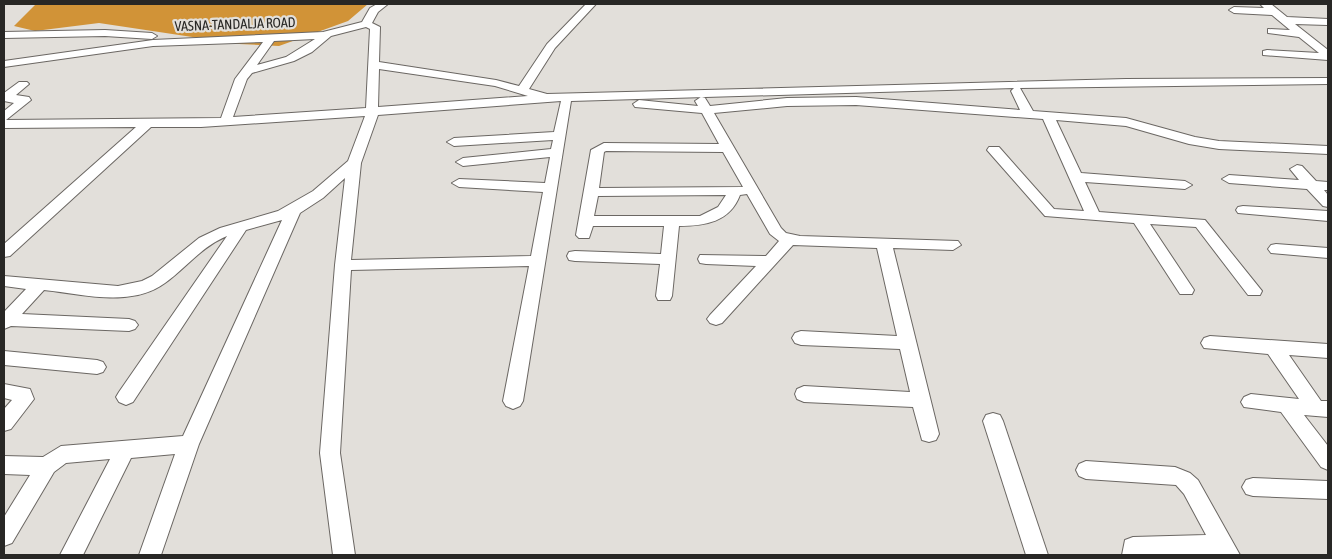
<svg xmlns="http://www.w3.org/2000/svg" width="1332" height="559" viewBox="0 0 1332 559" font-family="'Asap Condensed',sans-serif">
<rect width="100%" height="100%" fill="#e2dfda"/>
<path fill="#d19337" d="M 36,4 L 368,4 L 348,21 L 279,46 L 239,44 L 99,23 L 35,31 L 14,26 Z"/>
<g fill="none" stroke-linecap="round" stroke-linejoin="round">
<g stroke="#6b6763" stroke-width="2">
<g id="minor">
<path d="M 377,4 L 388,4 L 378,12 L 372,23 L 380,27 L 379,62 L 496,80 L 519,86 L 547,44 L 586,4 L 596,4 L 555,48 L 529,89 L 547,94 L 1126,79 L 1328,78 L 1328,84 L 1020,88 L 1033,111 L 1126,118 L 1195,137 L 1219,141 L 1328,146 L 1328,154 L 1219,149 L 1189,144 L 1126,126 L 1056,120 L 1081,173 L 1185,181 L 1192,185 L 1185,189 L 1085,182 L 1099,212 L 1205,220 L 1262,291 L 1260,295 L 1248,295 L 1196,227 L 1150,224 L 1194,290 L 1192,294 L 1180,294 L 1134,223 L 1045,216 L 987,150 L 989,147 L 999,147 L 1054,209 L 1084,211 L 1043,119 L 856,105 L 787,106 L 714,113 L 781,228 L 786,233 L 800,236 L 958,241 L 961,245 L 953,250 L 893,248 L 939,434 L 936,440 L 929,442 L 922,440 L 913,407 L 804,402 L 797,399 L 795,394 L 797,389 L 804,386 L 910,392 L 900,349 L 801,345 L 795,343 L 792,338 L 795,333 L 801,331 L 897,336 L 877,248 L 793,245 L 722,323 L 716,325 L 710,323 L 707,319 L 710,315 L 756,266 L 706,264 L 700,263 L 698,259 L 700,255 L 766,256 L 779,241 L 770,234 L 747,194 L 740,195 C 730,222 705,226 679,226 L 672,296 L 670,300 L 658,300 L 656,296 L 660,264 L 575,261 L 569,260 L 567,256 L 569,252 L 575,251 L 661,254 L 664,226 L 593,226 L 589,238 L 579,238 L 576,235 L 591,150 L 604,143 L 719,144 L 702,113 L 635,107 L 633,104 L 639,100 L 698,106 L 695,101 L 701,97 L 705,98 L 710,106 L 787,98 L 856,97 L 1020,110 L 1011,91 L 1014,88 L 571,101 L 523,401 L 520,406 L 513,409 L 506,406 L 503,401 L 529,266 L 351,270 L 340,453 L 355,555 L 333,555 L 320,453 L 335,265 L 345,178 L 323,198 L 300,213 L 199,444 L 161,555 L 139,555 L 175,454 L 131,458 L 83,555 L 60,555 L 110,459 L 66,463 L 54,472 L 12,543 L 4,546 L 4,517 L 30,475 L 4,474 L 4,456 L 43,457 L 61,446 L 183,436 L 282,220 L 246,230 L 133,402 L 126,405 L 119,402 L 116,397 L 119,392 L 227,236 C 201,247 187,267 165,283 C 131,308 82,294 44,290 L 22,314 L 129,319 L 135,321 L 138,325 L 135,329 L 129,331 L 11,326 L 4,329 L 4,312 L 26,289 L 4,286 L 4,276 L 118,286 L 142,281 L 152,276 L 199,238 L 220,228 L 278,211 L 313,191 L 348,161 L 365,116 L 201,127 L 151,127 L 10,256 L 4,257 L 4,244 L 136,127 L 4,128 L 4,111 L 14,103 L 4,101 L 4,93 L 19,82 L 27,82 L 29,84 L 16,95 L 29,97 L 31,100 L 6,120 L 221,118 L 235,79 L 263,42 L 153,46 L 4,67 L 4,61 L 153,40 L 323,32 L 362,22 L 370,8 ZM 366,27 L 370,29 L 366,108 L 233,117 L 247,79 L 252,73 L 294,61 L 312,52 L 331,36 ZM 315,39 L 286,57 L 257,65 L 274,41 ZM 379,69 L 495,86 L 528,96 L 378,107 ZM 561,101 L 554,132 L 454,138 L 447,142 L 454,146 L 553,140 L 551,149 L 463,158 L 456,162 L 463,166 L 550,157 L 545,183 L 459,179 L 452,183 L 459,187 L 543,192 L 531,256 L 351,260 L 361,163 L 378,115 ZM 606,151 L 723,152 L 743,187 L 599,188 L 604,152 ZM 726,195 L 718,207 L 700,216 L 594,216 L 598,196 Z"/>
<path d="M 1260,4 L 1271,4 L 1287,17 L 1328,19 L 1327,25 L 1295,24 L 1328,50 L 1328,60 L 1263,55 L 1263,51 L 1267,50 L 1319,53 L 1299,37 L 1268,33 L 1268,29 L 1290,30 L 1272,15 L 1234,13 L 1229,10 L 1234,7 L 1264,8 Z"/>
<path d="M 105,30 L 152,33 L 157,36 L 152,39 L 105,36 L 4,38 L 4,32 Z"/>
<path d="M 1297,165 L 1302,166 L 1316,181 L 1328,182 L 1328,190 L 1324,190 L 1328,195 L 1328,207 L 1323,206 L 1307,189 L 1229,183 L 1222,179 L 1229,175 L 1299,180 L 1290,169 Z"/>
<path d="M 1243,206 L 1328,211 L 1328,221 L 1238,213 L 1236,210 L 1238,207 Z"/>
<path d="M 1276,244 L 1328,248 L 1328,258 L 1271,253 L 1268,249 L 1271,245 Z"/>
<path d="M 1210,336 L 1328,344 L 1328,358 L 1289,355 L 1321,401 L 1328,401 L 1328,417 L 1304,415 L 1328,446 L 1328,470 L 1321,467 L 1281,412 L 1244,407 L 1241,402 L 1244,397 L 1251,394 L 1299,399 L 1268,354 L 1204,348 L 1201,343 L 1204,338 Z"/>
<path d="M 4,351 L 97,360 L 103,362 L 106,367 L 103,372 L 97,374 L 4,365 Z"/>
<path d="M 4,384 L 30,389 L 34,399 L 11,429 L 4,431 L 4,409 L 12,400 L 4,398 Z"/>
<path d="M 993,413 L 1000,415 L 1003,421 L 1048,555 L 1026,555 L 983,421 L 986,415 Z"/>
<path d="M 1086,461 L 1175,467 L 1190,473 L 1198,480 L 1240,555 L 1122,555 L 1125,540 L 1133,537 L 1206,535 L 1184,494 L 1176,485 L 1086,479 L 1079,476 L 1076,470 L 1079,464 Z"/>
<path d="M 1253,478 L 1328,481 L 1328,499 L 1253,496 L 1246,494 L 1242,487 L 1246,480 Z"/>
</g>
</g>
<use href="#minor" fill="#fff" fill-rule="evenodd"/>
</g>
<g text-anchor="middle" stroke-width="4.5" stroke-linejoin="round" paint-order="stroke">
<g font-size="14" fill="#282725" stroke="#e2dfda">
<text transform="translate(235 24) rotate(-2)" y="5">VASNA-TANDALJA ROAD</text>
</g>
</g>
<rect width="1332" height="559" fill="none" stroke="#282725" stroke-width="10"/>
</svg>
